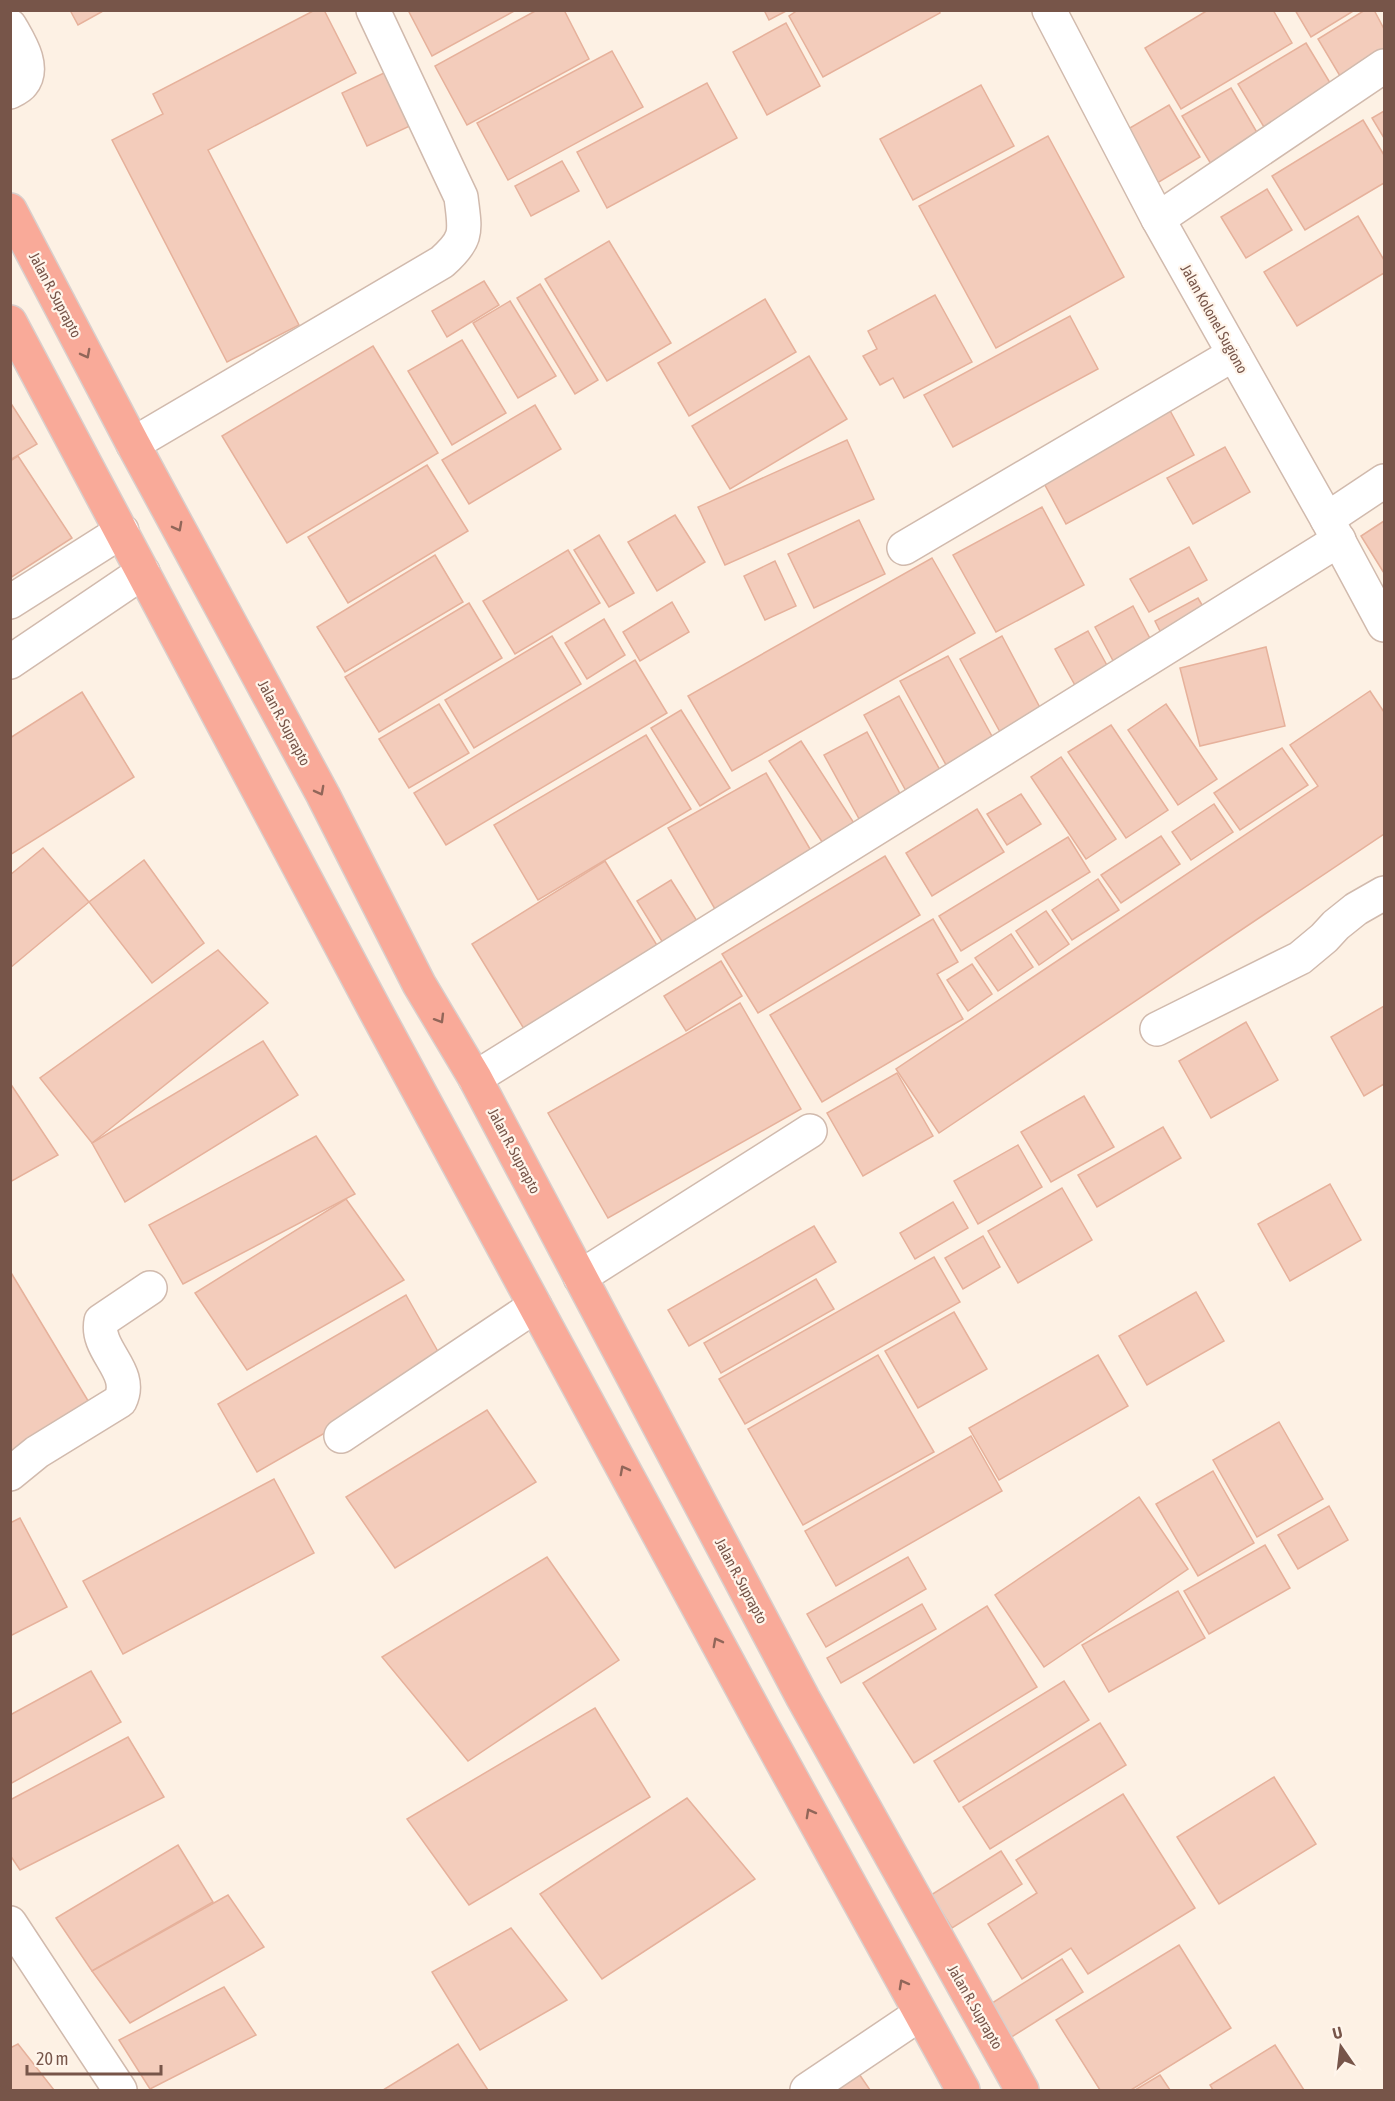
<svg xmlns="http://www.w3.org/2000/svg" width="1395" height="2101" viewBox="0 0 1395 2101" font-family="'Asap Condensed',sans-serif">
<rect width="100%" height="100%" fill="#fdf1e4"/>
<g fill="#f3ccbb" stroke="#e6b19b" stroke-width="1.5">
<path d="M 70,10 L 105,10 L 78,25 Z"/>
<path d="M 315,10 L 324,10 L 356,73 L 208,150 L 299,325 L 227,362 L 112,140 L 163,114 L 153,94 Z"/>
<path d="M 408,10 L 516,10 L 432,56 Z"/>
<path d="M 537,10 L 564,10 L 589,59 L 467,125 L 435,66 Z"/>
<path d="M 764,10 L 788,10 L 769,20 Z"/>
<path d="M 798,10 L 939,10 L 940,13 L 823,77 L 789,16 Z"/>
<path d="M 1208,10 L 1273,10 L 1292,43 L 1181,109 L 1145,48 Z"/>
<path d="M 1295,10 L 1355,10 L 1311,37 Z"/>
<path d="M 1365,10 L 1374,10 L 1384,29 L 1384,57 L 1343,81 L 1318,39 Z"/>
<path d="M 786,23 L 820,86 L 767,115 L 733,52 Z"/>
<path d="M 1306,43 L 1338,96 L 1270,137 L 1238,84 Z"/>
<path d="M 612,51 L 643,107 L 508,180 L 477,123 Z"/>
<path d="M 386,72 L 412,125 L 367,146 L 342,93 Z"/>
<path d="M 707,83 L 737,138 L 607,208 L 577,152 Z"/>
<path d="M 981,85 L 1014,146 L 913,200 L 880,139 Z"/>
<path d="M 1231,88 L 1262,141 L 1214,169 L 1182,116 Z"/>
<path d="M 1169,105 L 1200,157 L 1154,185 L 1123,132 Z"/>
<path d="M 1384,111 L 1384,138 L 1372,118 Z"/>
<path d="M 1363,120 L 1384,155 L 1384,183 L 1305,230 L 1272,176 Z"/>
<path d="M 1048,136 L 1124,277 L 996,348 L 919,206 Z"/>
<path d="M 562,161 L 579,191 L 531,216 L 515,186 Z"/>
<path d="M 1267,189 L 1292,230 L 1246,258 L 1221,217 Z"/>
<path d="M 1358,216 L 1384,260 L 1384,273 L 1297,326 L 1264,272 Z"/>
<path d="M 609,241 L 671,343 L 607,381 L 545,279 Z"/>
<path d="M 484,281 L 499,305 L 447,337 L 432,311 Z"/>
<path d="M 540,284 L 598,380 L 575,394 L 517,298 Z"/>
<path d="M 935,295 L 972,362 L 904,398 L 893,378 L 880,385 L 863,356 L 877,349 L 868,331 Z"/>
<path d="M 765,299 L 796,352 L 689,416 L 658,363 Z"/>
<path d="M 510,301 L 556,376 L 518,398 L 473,323 Z"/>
<path d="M 1070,316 L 1098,369 L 953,447 L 924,395 Z"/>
<path d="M 462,340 L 506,413 L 452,445 L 408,371 Z"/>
<path d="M 373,346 L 438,453 L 287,543 L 222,436 Z"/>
<path d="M 809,356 L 847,419 L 730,489 L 692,426 Z"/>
<path d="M 10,402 L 37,444 L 10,460 Z"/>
<path d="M 535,405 L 561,449 L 469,504 L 442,460 Z"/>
<path d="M 1167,405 L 1194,455 L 1066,524 L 1039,474 Z"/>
<path d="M 847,440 L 874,499 L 725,565 L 698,507 Z"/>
<path d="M 1225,447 L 1250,492 L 1193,524 L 1167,478 Z"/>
<path d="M 18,456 L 72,538 L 10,578 L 10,461 Z"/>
<path d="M 427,465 L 468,531 L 348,603 L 308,537 Z"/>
<path d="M 1042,507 L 1084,585 L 996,632 L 953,555 Z"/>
<path d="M 675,515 L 705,562 L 657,591 L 628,542 Z"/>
<path d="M 859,520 L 885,574 L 814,608 L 788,554 Z"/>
<path d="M 1384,521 L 1384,573 L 1361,536 Z"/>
<path d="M 599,535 L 634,593 L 609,607 L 574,550 Z"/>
<path d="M 1189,547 L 1207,580 L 1149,612 L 1130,579 Z"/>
<path d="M 568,550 L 600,603 L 515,654 L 483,601 Z"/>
<path d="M 435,555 L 463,602 L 345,672 L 317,627 Z"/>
<path d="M 932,558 L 975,633 L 732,771 L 688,696 Z"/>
<path d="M 775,561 L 796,606 L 765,620 L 744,576 Z"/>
<path d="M 1198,598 L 1209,617 L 1165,641 L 1155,621 Z"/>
<path d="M 672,602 L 689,632 L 640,661 L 623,632 Z"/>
<path d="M 469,603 L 502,658 L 379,732 L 345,677 Z"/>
<path d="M 1133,606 L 1155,648 L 1117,668 L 1095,627 Z"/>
<path d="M 604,619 L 625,655 L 587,679 L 565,643 Z"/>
<path d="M 1088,631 L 1114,678 L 1081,696 L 1055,649 Z"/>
<path d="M 552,636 L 581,684 L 474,748 L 445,700 Z"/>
<path d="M 1002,636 L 1046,719 L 1005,741 L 960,659 Z"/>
<path d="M 1266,647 L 1285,726 L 1200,746 L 1180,668 Z"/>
<path d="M 948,656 L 999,749 L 951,774 L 900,681 Z"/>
<path d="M 635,660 L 667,713 L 446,845 L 414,793 Z"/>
<path d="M 1370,691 L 1384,712 L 1384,834 L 939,1133 L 896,1069 L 1318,786 L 1290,745 Z"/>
<path d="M 82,692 L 134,777 L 10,855 L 10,738 Z"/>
<path d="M 899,696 L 946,781 L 911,800 L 864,715 Z"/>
<path d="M 439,704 L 469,753 L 409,788 L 379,739 Z"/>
<path d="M 1166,704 L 1217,779 L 1178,805 L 1128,730 Z"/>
<path d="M 681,710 L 730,788 L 700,806 L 651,728 Z"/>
<path d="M 1111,725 L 1168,810 L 1126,838 L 1068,752 Z"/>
<path d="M 867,732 L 905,803 L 863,826 L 824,755 Z"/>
<path d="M 646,735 L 691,809 L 538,900 L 494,825 Z"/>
<path d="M 801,741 L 861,834 L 830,854 L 769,761 Z"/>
<path d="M 1282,748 L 1308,785 L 1240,830 L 1214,793 Z"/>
<path d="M 1061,757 L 1116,839 L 1086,859 L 1031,777 Z"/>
<path d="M 766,773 L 817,861 L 719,916 L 668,828 Z"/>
<path d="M 1021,794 L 1041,824 L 1007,845 L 987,814 Z"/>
<path d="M 1214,804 L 1233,832 L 1191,860 L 1172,832 Z"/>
<path d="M 977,809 L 1004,852 L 932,896 L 906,853 Z"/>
<path d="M 1161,836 L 1180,864 L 1121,903 L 1101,875 Z"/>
<path d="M 1068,837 L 1090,872 L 961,951 L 939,916 Z"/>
<path d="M 43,848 L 89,902 L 10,968 L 10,875 Z"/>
<path d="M 885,856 L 920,915 L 758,1013 L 722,954 Z"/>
<path d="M 144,860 L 204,943 L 152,983 L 89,902 Z"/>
<path d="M 605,861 L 663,955 L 529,1037 L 472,944 Z"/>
<path d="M 1098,879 L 1119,910 L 1072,940 L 1052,910 Z"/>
<path d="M 671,880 L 702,929 L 668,951 L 637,901 Z"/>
<path d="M 1046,911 L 1069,944 L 1039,965 L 1016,931 Z"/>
<path d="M 933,919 L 958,962 L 937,974 L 963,1019 L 822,1102 L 770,1015 Z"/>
<path d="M 1011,934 L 1033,967 L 998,991 L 975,958 Z"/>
<path d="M 218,950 L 268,1003 L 92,1143 L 40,1078 Z"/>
<path d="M 721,961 L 742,996 L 686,1031 L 664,996 Z"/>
<path d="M 972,964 L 992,994 L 968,1011 L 947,980 Z"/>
<path d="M 740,1003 L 801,1109 L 608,1218 L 548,1113 Z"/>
<path d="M 1384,1006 L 1384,1084 L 1364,1096 L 1331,1037 Z"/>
<path d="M 1246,1022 L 1278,1080 L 1211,1118 L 1179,1061 Z"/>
<path d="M 263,1041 L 298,1095 L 125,1202 L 92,1143 Z"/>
<path d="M 897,1073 L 933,1136 L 863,1176 L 827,1113 Z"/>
<path d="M 10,1083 L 58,1155 L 10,1182 Z"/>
<path d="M 1084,1096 L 1114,1147 L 1051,1182 L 1021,1132 Z"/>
<path d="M 1163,1127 L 1181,1158 L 1097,1207 L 1078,1175 Z"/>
<path d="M 316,1136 L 355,1194 L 183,1284 L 149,1225 Z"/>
<path d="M 1018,1145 L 1042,1187 L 978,1224 L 954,1181 Z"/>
<path d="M 1330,1184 L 1361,1240 L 1290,1281 L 1258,1224 Z"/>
<path d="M 1062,1188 L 1092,1240 L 1018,1283 L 988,1231 Z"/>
<path d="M 346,1199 L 404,1280 L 247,1370 L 195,1293 Z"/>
<path d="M 953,1202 L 968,1228 L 915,1259 L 900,1233 Z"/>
<path d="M 814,1226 L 836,1262 L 689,1346 L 668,1310 Z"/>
<path d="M 983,1236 L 1000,1267 L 963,1289 L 945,1258 Z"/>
<path d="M 934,1257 L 960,1302 L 745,1424 L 719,1379 Z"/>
<path d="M 10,1271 L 93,1409 L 10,1454 Z"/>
<path d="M 816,1279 L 834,1309 L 721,1373 L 704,1343 Z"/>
<path d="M 1196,1292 L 1224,1341 L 1147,1385 L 1119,1336 Z"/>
<path d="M 406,1295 L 445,1364 L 257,1472 L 218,1404 Z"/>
<path d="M 954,1312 L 987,1369 L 918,1408 L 885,1351 Z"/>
<path d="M 878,1355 L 934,1452 L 803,1525 L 748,1429 Z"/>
<path d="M 1098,1355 L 1128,1406 L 999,1480 L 969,1428 Z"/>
<path d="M 487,1410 L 536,1482 L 395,1568 L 346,1497 Z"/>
<path d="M 1279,1422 L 1323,1499 L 1257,1537 L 1213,1460 Z"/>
<path d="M 971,1436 L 1002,1491 L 836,1586 L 805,1531 Z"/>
<path d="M 1213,1471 L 1254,1543 L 1198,1576 L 1156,1504 Z"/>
<path d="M 274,1479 L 314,1553 L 123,1654 L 83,1581 Z"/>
<path d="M 1139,1497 L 1188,1569 L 1044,1667 L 995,1595 Z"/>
<path d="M 1329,1506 L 1348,1540 L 1298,1569 L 1278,1535 Z"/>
<path d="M 20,1518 L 67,1607 L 10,1636 L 10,1523 Z"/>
<path d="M 1265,1545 L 1290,1588 L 1209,1634 L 1184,1591 Z"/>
<path d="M 547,1557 L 619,1660 L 468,1761 L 382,1657 Z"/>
<path d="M 908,1557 L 926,1589 L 826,1647 L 807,1614 Z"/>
<path d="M 1178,1591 L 1205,1638 L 1109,1692 L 1082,1645 Z"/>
<path d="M 922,1604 L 936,1629 L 841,1683 L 827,1658 Z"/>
<path d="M 987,1606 L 1037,1687 L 914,1763 L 863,1683 Z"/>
<path d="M 91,1671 L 121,1722 L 10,1784 L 10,1715 Z"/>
<path d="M 1064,1681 L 1089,1720 L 959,1802 L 934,1761 Z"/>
<path d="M 595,1708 L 650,1797 L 469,1905 L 407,1819 Z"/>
<path d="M 1100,1723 L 1126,1765 L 990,1849 L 963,1807 Z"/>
<path d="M 128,1737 L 164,1797 L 20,1870 L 10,1855 L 10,1800 Z"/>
<path d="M 1274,1777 L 1316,1844 L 1219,1904 L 1177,1837 Z"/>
<path d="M 1123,1794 L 1195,1908 L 1088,1974 L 1071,1948 L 1022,1979 L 988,1924 L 1037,1893 L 1016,1860 Z"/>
<path d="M 687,1798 L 755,1879 L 602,1979 L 540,1894 Z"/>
<path d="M 178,1845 L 213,1902 L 92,1971 L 56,1918 Z"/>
<path d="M 1001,1851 L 1022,1884 L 952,1928 L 931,1895 Z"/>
<path d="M 228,1895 L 264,1947 L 130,2023 L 92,1971 Z"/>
<path d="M 511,1928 L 567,2000 L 480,2050 L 432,1972 Z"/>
<path d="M 1179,1945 L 1231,2028 L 1131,2090 L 1100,2090 L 1056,2020 Z"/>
<path d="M 1062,1959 L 1083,1992 L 1010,2038 L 989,2005 Z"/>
<path d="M 224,1987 L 256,2035 L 150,2089 L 119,2040 Z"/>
<path d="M 18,2044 L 54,2090 L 10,2090 L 10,2048 Z"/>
<path d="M 458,2044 L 488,2090 L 383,2090 Z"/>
<path d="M 1275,2045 L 1304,2090 L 1213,2090 L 1210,2085 Z"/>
<path d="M 855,2068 L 870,2090 L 820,2090 Z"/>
<path d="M 1160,2075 L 1170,2090 L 1135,2090 Z"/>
</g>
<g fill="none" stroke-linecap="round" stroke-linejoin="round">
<g stroke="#d1baad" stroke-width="36">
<g id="minor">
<path d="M 1049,10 L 1158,219 L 1327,519 L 1384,625"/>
<path d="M 10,26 C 19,42 36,67 22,84 C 20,87 14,90 10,92"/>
<path d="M 1158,219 L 1384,66"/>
<path d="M 133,444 L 442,262 C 469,238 465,231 461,197 L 373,10"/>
<path d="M 1327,519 L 1384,481"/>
<path d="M 904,548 L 1234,354"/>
<path d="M 10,602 L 122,531"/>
<path d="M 10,662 L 143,572"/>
<path d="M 1157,1029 L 1300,958 L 1324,938 L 1336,925 L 1356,909 L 1384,893"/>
<path d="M 475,1078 L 1339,540"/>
<path d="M 580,1277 L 810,1131"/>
<path d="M 341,1436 L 535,1306"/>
<path d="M 10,1474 L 37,1452 L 120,1401 C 135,1371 95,1351 101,1321 L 150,1288"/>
<path d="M 10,1923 L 120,2090"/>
<path d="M 807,2090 L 920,2014"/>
</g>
</g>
<g stroke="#d9cfcc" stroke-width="36">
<g id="highway">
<path d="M 10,210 L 133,444 L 323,795 L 419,984 L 475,1078 L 803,1698 L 1022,2090"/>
<path d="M 10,322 L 375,1010 L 763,1727 L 963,2090"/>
</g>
</g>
<use href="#minor" stroke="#fff" stroke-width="33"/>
<use href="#highway" stroke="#f9aa99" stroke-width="33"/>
</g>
<defs><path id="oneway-chevron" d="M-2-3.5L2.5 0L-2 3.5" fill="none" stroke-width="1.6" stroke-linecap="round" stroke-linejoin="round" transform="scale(1.5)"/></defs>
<g stroke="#916659">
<use href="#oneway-chevron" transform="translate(86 354) rotate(62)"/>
<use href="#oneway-chevron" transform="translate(178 527) rotate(62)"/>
<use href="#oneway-chevron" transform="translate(320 791) rotate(62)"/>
<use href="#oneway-chevron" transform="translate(440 1019) rotate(59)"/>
<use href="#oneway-chevron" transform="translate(624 1470) rotate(-118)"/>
<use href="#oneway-chevron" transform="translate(717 1642) rotate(-118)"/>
<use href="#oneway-chevron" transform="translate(810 1813) rotate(-119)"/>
<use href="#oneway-chevron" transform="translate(903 1984) rotate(-119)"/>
</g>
<g text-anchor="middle" stroke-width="4.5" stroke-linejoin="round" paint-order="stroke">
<g font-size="15" fill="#775549" stroke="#fff5eb">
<text transform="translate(55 295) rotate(62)" y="5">Jalan R. Suprapto</text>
<text transform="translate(1214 319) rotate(61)" y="5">Jalan Kolonel Sugiono</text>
<text transform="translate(284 723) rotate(62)" y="5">Jalan R. Suprapto</text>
<text transform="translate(514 1151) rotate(62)" y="5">Jalan R. Suprapto</text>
<text transform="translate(741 1581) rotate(62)" y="5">Jalan R. Suprapto</text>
<text transform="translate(975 2007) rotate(60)" y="5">Jalan R. Suprapto</text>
</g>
</g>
<rect width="1395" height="2101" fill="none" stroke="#775549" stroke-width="24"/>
<g transform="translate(1341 2047) rotate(346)" stroke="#fff5eb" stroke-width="4.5" paint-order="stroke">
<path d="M0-4.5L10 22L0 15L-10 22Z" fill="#775549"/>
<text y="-9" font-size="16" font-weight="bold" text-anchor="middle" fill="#775549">U</text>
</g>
<path d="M27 2065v9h134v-9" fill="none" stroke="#775549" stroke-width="3"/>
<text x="36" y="2065" font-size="18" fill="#775549" stroke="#fff5eb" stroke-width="4.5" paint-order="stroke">20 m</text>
</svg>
